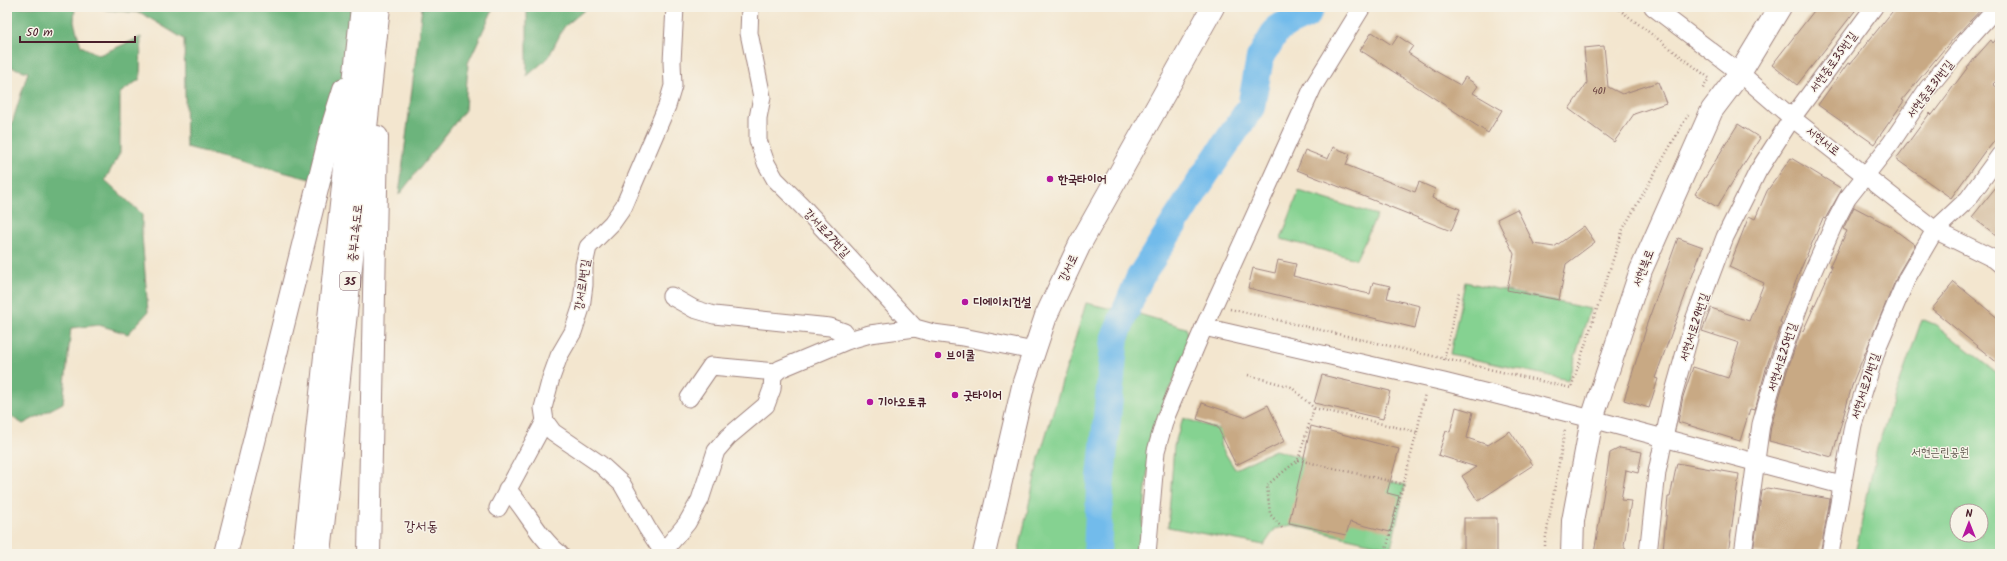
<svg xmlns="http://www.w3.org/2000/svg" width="2007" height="561" viewBox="0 0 2007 561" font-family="Kalam,'Poor Story',sans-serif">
<rect width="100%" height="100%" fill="#f7f3e8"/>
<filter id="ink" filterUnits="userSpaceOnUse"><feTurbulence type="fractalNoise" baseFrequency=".025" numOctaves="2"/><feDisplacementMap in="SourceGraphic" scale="8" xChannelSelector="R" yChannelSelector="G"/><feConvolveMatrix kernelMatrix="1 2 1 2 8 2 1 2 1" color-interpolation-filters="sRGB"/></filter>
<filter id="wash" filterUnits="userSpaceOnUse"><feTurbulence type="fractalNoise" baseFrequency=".012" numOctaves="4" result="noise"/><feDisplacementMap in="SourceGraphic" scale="16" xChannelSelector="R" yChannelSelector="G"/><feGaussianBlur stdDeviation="0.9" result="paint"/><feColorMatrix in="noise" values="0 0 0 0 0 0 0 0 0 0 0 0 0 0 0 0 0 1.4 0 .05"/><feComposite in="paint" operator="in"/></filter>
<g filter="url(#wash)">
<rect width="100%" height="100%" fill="#f3e6cf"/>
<g fill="#85d291" stroke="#68785e" fill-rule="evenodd">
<path d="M 1299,191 L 1377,215 L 1356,259 L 1281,239 Z"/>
<path d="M 1465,282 L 1590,309 L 1568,380 L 1450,354 Z"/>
<path d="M 1086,303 L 1121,311 L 1109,340 L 1086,554 L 1018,554 L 1039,458 Z"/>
<path d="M 1139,314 L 1186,328 L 1190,341 L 1151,434 L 1140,554 L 1108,554 L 1114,442 L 1122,355 Z"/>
<path d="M 1922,319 L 1936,325 L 2000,375 L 2000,554 L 1855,554 L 1877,448 ZM 1957,511 L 1981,511 L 1981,535 L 1957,535 Z"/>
<path d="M 1183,418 L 1224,431 L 1220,445 L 1235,469 L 1275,450 L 1405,485 L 1391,548 L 1291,525 L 1275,529 L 1264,545 L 1168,527 L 1174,446 Z"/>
</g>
<g fill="#6cb47b" stroke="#5b6a53">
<path d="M 8,7 L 75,7 L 74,22 L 81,46 L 99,55 L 141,37 L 140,79 L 120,93 L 120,153 L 105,180 L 142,214 L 142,235 L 148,312 L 128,334 L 99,325 L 71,328 L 63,403 L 23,424 L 7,414 L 7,139 L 28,72 L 7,66 Z"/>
<path d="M 97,7 L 352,7 L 333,185 L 186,147 L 184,39 L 141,13 L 107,10 Z"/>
<path d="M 422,7 L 494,7 L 468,63 L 465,110 L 399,195 Z"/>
<path d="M 527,7 L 588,7 L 564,27 L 548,58 L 527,76 Z"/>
</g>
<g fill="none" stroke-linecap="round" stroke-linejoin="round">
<path stroke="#72bbeb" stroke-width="28" d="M 1097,554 L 1100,488 L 1115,337 L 1139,279 L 1206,173 L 1251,107 L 1260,58 L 1278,28 L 1306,15 L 1311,7"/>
</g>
<g id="blocks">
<g fill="#c8a984">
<path d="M 1817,7 L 1858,7 L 1797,85 L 1772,65 Z"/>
<path d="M 1896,7 L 1933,7 L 1939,12 L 1944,7 L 1983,7 L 1945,48 L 1902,100 L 1904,101 L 1874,144 L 1818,105 L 1848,63 L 1850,64 Z"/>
<path d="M 1372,32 L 1392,45 L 1398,36 L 1413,46 L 1408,53 L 1437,72 L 1460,85 L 1465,77 L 1478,86 L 1473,93 L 1502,110 L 1488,133 L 1360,50 Z"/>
<path d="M 2000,35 L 2000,77 L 1993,84 L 2000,90 L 2000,134 L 1988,149 L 1987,148 L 1951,198 L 1896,159 L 1930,113 L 1932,115 L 1974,59 L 1991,40 L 1993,43 Z"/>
<path d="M 1604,46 L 1608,87 L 1622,94 L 1658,82 L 1666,103 L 1634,114 L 1614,142 L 1569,109 L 1587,83 L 1584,48 Z"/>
<path d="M 1738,124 L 1760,138 L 1717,207 L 1695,194 Z"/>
<path d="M 1333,147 L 1350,154 L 1346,165 L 1415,192 L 1419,182 L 1435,189 L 1432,198 L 1460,209 L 1451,231 L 1297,170 L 1305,150 L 1328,159 Z"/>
<path d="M 1791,158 L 1842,189 L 1825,219 L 1823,218 L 1799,273 L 1780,322 L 1782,323 L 1767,365 L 1755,410 L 1750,409 L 1740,441 L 1678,422 L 1683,397 L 1693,367 L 1728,378 L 1739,343 L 1702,331 L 1711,308 L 1749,321 L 1764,283 L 1729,267 L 1749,216 L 1755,219 L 1767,191 Z"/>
<path d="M 2000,182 L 2000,238 L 1972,217 Z"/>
<path d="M 1854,207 L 1888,225 L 1915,245 L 1898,274 L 1853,382 L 1832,457 L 1769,441 L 1771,426 L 1787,371 L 1801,330 L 1803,331 L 1832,267 L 1830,266 L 1847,231 L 1843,229 Z"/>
<path d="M 1517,209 L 1534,244 L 1554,247 L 1584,226 L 1595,242 L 1566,264 L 1559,300 L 1507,290 L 1514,254 L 1497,219 Z"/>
<path d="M 1678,238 L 1703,247 L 1655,378 L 1658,379 L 1649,408 L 1624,400 L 1646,329 L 1645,329 Z"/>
<path d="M 1278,260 L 1296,264 L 1293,276 L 1346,289 L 1370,294 L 1373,282 L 1390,286 L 1387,298 L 1420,306 L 1415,328 L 1248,288 L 1253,268 L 1275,273 Z"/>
<path d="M 1954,282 L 2000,320 L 2000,365 L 1932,309 Z"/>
<path d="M 1322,375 L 1390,391 L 1383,419 L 1314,403 Z"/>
<path d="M 1202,403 L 1244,417 L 1268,405 L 1285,441 L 1236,465 L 1217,426 L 1197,419 Z"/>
<path d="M 1456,407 L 1473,412 L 1467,438 L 1488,445 L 1510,431 L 1533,465 L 1478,501 L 1462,476 L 1476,467 L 1438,455 L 1446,431 L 1450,432 Z"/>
<path d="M 1311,426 L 1399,449 L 1387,493 L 1399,496 L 1390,532 L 1350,522 L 1346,535 L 1289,523 Z"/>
<path d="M 1620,448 L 1642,452 L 1638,473 L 1626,470 L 1621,500 L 1631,501 L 1624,545 L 1627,554 L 1594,554 L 1610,453 Z"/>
<path d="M 1677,463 L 1739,474 L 1728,554 L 1699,554 L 1663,550 L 1668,497 L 1670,497 Z"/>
<path d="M 1767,488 L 1830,499 L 1820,554 L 1771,554 L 1753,552 L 1762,491 Z"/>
<rect x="1464" y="518" width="33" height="36"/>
</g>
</g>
</g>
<g filter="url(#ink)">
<use href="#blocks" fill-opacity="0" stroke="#9e827d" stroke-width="1"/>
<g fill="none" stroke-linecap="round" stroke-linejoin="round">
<g stroke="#9e827d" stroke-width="19">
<g id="street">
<path d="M 750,7 L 749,33 L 762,97 L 758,118 L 758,140 L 766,163 L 775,179 L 802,206 L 915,328 L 933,333 L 963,337 L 1034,351"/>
<path d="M 1653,7 L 1740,73 L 1792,118 L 1935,230 L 1994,259 L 2000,264"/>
<path d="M 671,296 L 694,309 L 714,315 L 830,327 L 844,332 L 849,340"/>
<path d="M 1204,327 L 1444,382 L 1592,419 L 1841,485"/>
<path d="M 689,398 L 711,366 L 776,372"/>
<path d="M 507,489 C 526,509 538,537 560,554"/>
<path d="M 498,508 L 545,421"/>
<path d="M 663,552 L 687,523 L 700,500 L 716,451 L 728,437 L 766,405 L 772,389 L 773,375 L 780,369 L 849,340 L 870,334 L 915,328"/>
<path d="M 662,554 L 663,552 L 647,528 L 622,484 L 600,464 L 553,432 L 545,421 L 543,408 L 551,378 L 559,356 L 573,332 L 581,308 L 584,285 L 584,265 L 588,247 L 612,223 L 624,206 L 667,106 L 673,86 L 672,62 L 675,7"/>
<path d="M 1147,554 L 1156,451 L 1165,419 L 1204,327 L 1313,87 L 1362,7"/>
<path d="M 1648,554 L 1657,472 L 1673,395 L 1694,320 L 1725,237 L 1758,171 L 1792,118 L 1874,7"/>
<path d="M 1743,554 L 1761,424 L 1777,368 L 1806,287 L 1834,224 L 1847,199 L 1891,143 L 1928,88 L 1968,39 L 1997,7"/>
<path d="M 1830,554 L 1853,425 L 1878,346 L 1907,278 L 1935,230 L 1968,199 L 2000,155"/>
</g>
</g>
<g stroke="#9e827d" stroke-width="24">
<g id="secondary">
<path d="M 984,554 L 1024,382 L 1046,316 L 1080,244 L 1213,7"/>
<path d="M 1572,554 L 1573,521 L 1592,419 L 1641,270 L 1712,110 L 1740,73 L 1780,7"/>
</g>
</g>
<g stroke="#9e827d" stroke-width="24">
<g id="highway">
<path d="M 226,554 L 334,121 L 344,89"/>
<path d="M 304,554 L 362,7"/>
<path d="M 320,554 L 379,7"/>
<path d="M 369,554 L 377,137"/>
</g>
</g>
<g stroke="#9e827d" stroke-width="2.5" stroke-dasharray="1 3" stroke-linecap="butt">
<path d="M 1616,7 L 1709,78 L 1702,90"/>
<path d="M 1230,309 L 1571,388 L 1623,229 L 1688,115"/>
<path d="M 1444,360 L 1459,292"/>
<path d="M 1248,375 L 1291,387 L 1314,408 L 1417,432 L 1385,554"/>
<path d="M 1417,432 L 1425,393"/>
<path d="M 1298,460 L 1403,484"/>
<path d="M 1282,528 L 1270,514 L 1267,485 L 1298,460 L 1314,408"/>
<path d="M 1545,554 L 1545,542 L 1565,429"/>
</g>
<use href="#street" stroke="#fff" stroke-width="17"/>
<use href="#secondary" stroke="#fff" stroke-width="22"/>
<use href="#highway" stroke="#fff" stroke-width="22"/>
</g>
</g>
<g fill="#b5179e" stroke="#f7f3e8" stroke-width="1.5">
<circle cx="1050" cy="179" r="4"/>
<circle cx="965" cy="302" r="4"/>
<circle cx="938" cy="355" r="4"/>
<circle cx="955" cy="395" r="4"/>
<circle cx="870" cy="402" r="4"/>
</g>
<g text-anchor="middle" stroke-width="3" stroke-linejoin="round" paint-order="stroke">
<g font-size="10" fill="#6a4241">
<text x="1599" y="94">401</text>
</g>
<rect fill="#f7f3e8" stroke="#7e5f64" stroke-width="1" x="340" y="272" width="20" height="18" rx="3"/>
<g font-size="11" font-weight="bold" fill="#4a1f2b">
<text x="350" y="285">35</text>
</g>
<g font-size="12" fill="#4a1f2b" stroke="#f7f3e8">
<text transform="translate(1833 62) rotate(-54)" y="4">서현중로35번길</text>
<text transform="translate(1930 89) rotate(-53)" y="4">서현중로31번길</text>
<text transform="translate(1823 141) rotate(38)" y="4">서현서로</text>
<text transform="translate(355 233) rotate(-84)" y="4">중부고속도로</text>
<text transform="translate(827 233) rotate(47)" y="4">강서로27번길</text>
<text transform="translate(1068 268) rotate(-65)" y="4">강서로</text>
<text transform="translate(1643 268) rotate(-69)" y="4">서현북로</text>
<text transform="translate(582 285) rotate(-82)" y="4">강서로1번길</text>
<text transform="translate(1694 327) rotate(-72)" y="4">서현서로29번길</text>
<text transform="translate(1782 357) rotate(-72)" y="4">서현서로25번길</text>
<text transform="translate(1865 386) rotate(-72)" y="4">서현서로21번길</text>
</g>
<g font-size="12" font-weight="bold" fill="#4a1f2b" stroke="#f7f3e8" text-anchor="start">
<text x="1058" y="183">한국타이어</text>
<text x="973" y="306">디에이치건설</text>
<text x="946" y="359">브이쿨</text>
<text x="963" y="399">굿타이어</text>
<text x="878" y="406">기아오토큐</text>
</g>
<g font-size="12" fill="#5c554a" stroke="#f7f3e8">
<text x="1940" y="456">서현근린공원</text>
</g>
<g font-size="14" fill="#4a1f2b" stroke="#f7f3e8">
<text x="421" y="531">강서동</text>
</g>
</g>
<rect width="2007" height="561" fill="none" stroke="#f7f3e8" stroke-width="24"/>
<g transform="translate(1969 523)"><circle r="19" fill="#f7f3e8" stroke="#b29e9c"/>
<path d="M0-3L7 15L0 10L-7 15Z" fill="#b5179e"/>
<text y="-6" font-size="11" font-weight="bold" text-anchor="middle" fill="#4a1f2b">N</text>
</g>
<path d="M20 36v6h115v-6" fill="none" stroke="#4a1f2b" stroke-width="2"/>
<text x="26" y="36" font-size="12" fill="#4a1f2b" stroke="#f7f3e8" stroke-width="3" paint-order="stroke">50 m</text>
</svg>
